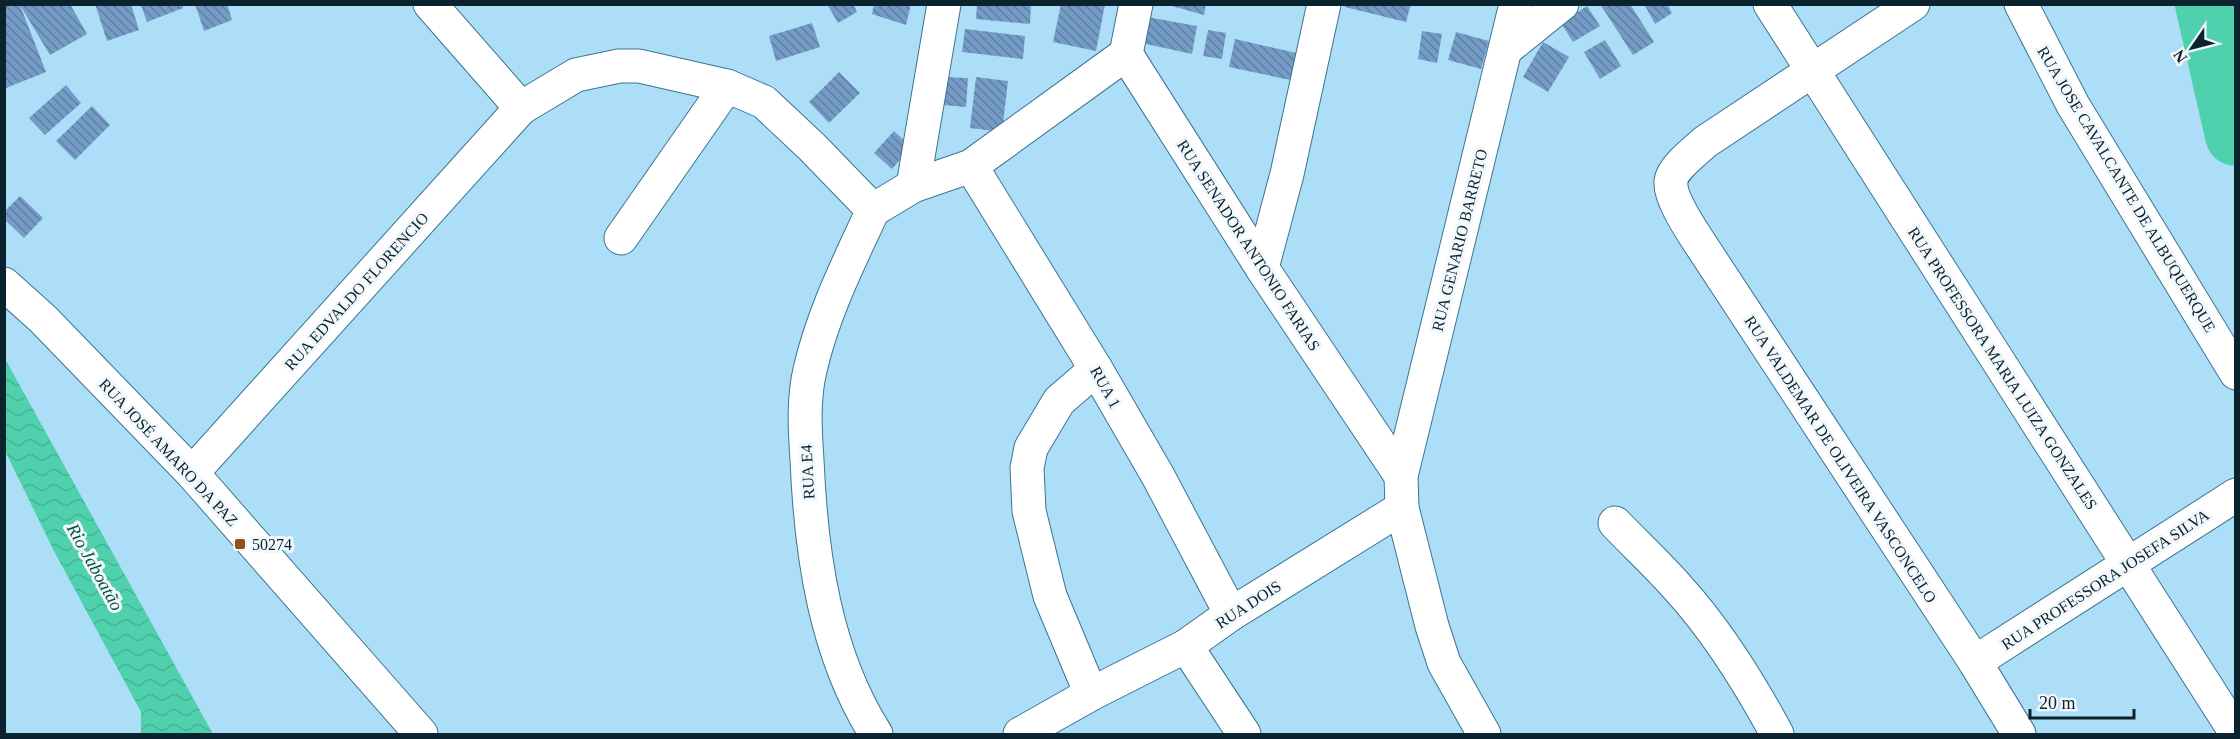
<svg xmlns="http://www.w3.org/2000/svg" width="2240" height="739" viewBox="0 0 2240 739" font-family="'Times New Roman',serif">
<defs>
<pattern id="water-waves" width="16" height="10" patternUnits="userSpaceOnUse" patternTransform="scale(1.5)"><rect width="16" height="10" fill="#4fd1ae"/><path d="M0 5q4-4 8 0t8 0" fill="none" stroke="#44b396"/></pattern>
<pattern id="building-back-hatch" width="6" height="6" patternUnits="userSpaceOnUse" patternTransform="scale(1.5)"><rect width="6" height="6" fill="#759cc7"/><path d="M-1 5l2 2M0 0l6 6M5-1l2 2" fill="none" stroke="#5e7fa2"/></pattern>
</defs>
<rect width="100%" height="100%" fill="#addef8"/>
<path fill="url(#water-waves)" d="M 4,357 L 213,734 L 141,734 L 141,712 L 55,553 L 5,451 Z"/>
<g fill="none" stroke-linecap="round" stroke-linejoin="round">
<path stroke="#4fd1ae" stroke-width="62" d="M 2206,4 L 2236,135"/>
</g>
<g fill="url(#building-back-hatch)">
<path d="M 4,4 L 70,4 L 87,34 L 50,55 L 20,5 L 46,72 L 6,88 Z"/>
<path d="M 95,4 L 131,4 L 139,30 L 107,41 Z"/>
<path d="M 195,4 L 227,4 L 232,20 L 204,31 Z"/>
<path d="M 827,4 L 853,4 L 857,12 L 838,23 Z"/>
<path d="M 874,4 L 911,4 L 906,25 L 872,14 Z"/>
<path d="M 977,4 L 1031,4 L 1030,24 L 976,19 Z"/>
<path d="M 1061,4 L 1105,4 L 1096,51 L 1053,42 Z"/>
<path d="M 1165,4 L 1206,4 L 1204,15 Z"/>
<path d="M 1346,4 L 1411,4 L 1406,22 L 1345,7 Z"/>
<path d="M 1600,4 L 1630,4 L 1654,42 L 1633,55 Z"/>
<path d="M 1644,4 L 1667,4 L 1672,13 L 1655,24 Z"/>
<path d="M 141,5 L 182,5 L 183,8 L 147,22 Z"/>
<path d="M 1587,6 L 1600,26 L 1573,42 L 1561,23 Z"/>
<path d="M 1147,17 L 1197,26 L 1192,54 L 1142,43 Z"/>
<path d="M 812,23 L 820,47 L 776,61 L 769,36 Z"/>
<path d="M 965,29 L 1025,36 L 1023,59 L 962,52 Z"/>
<path d="M 1208,30 L 1226,33 L 1222,59 L 1203,56 Z"/>
<path d="M 1422,31 L 1442,34 L 1437,63 L 1418,59 Z"/>
<path d="M 1456,32 L 1489,41 L 1481,69 L 1448,60 Z"/>
<path d="M 1235,39 L 1301,54 L 1295,81 L 1229,67 Z"/>
<path d="M 1605,40 L 1621,66 L 1600,79 L 1584,52 Z"/>
<path d="M 1543,42 L 1569,57 L 1548,92 L 1523,77 Z"/>
<path d="M 839,72 L 860,93 L 829,123 L 809,102 Z"/>
<path d="M 945,77 L 968,78 L 966,107 L 943,105 Z"/>
<path d="M 976,77 L 1008,81 L 1002,132 L 970,128 Z"/>
<path d="M 66,85 L 81,103 L 45,135 L 29,118 Z"/>
<path d="M 92,106 L 110,125 L 75,160 L 56,141 Z"/>
<path d="M 894,131 L 911,147 L 892,169 L 874,153 Z"/>
<path d="M 20,196 L 43,218 L 24,238 L 4,219 L 4,212 Z"/>
</g>
<g fill="none" stroke-linecap="round" stroke-linejoin="round">
<g stroke="#397593" stroke-width="35">
<g id="street">
<path d="M 430,4 L 521,108"/>
<path d="M 1136,4 L 1126,54 L 1262,268 L 1401,476"/>
<path d="M 1770,4 L 2236,733"/>
<path d="M 1913,4 L 1705,142 C 1696,150 1672,169 1671,181 C 1669,198 1692,231 1701,245 L 1975,662 L 2019,734"/>
<path d="M 2021,4 L 2073,105 L 2236,373"/>
<path d="M 1506,49 L 1562,4"/>
<path d="M 971,166 L 1096,369 L 1158,476 L 1231,614"/>
<path d="M 913,186 L 944,4"/>
<path d="M 873,210 C 849,262 823,313 810,370 C 803,399 805,431 807,460 C 811,554 825,654 876,734"/>
<path d="M 873,210 L 913,186 L 971,166 L 1126,54"/>
<path d="M 621,238 L 727,86"/>
<path d="M 1262,268 L 1287,174 L 1324,4"/>
<path d="M 192,473 L 521,108 L 576,75 L 619,66 L 639,66 L 727,86 L 764,102 L 812,147 L 873,210"/>
<path d="M 1615,523 C 1636,545 1659,566 1679,589 C 1718,632 1750,684 1777,734"/>
<path d="M 1186,646 L 1244,734"/>
<path d="M 1975,662 L 2236,495"/>
<path d="M 1091,694 L 1050,596 L 1029,511 L 1027,468 L 1031,448 L 1059,401 L 1096,369"/>
<path d="M 1020,734 L 1091,694 L 1186,646 L 1231,614 L 1402,508"/>
<path d="M 1484,734 L 1444,663 L 1432,626 L 1402,508 L 1401,476 L 1516,4"/>
</g>
</g>
<g stroke="#397593" stroke-width="35">
<path id="secondary" d="M 4,284 L 43,319 L 192,473 L 421,734"/>
</g>
<use href="#street" stroke="#fff" stroke-width="33"/>
<use href="#secondary" stroke="#fff" stroke-width="33"/>
</g>
<rect fill="#914e1f" stroke="#f2f8fc" stroke-width="2" x="234" y="538" width="12" height="12" rx="3"/>
<g text-anchor="middle" stroke-width="6" stroke-linejoin="round" paint-order="stroke">
<g font-size="16" fill="#0a232f" stroke="#f2f8fc">
<text transform="translate(2127 189) rotate(59)" y="6">RUA JOSE CAVALCANTE DE ALBUQUERQUE</text>
<text transform="translate(1459 240) rotate(-76)" y="6">RUA GENARIO BARRETO</text>
<text transform="translate(1249 245) rotate(57)" y="6">RUA SENADOR ANTONIO FARIAS</text>
<text transform="translate(356 291) rotate(-48)" y="6">RUA EDVALDO FLORENCIO</text>
<text transform="translate(2003 368) rotate(57)" y="6">RUA PROFESSORA MARIA LUIZA GONZALES</text>
<text transform="translate(1106 387) rotate(61)" y="6">RUA 1</text>
<text transform="translate(169 452) rotate(47)" y="6">RUA JOSÉ AMARO DA PAZ</text>
<text transform="translate(1841 459) rotate(57)" y="6">RUA VALDEMAR DE OLIVEIRA VASCONCELO</text>
<text transform="translate(807 472) rotate(-93)" y="6">RUA E4</text>
<text transform="translate(2105 579) rotate(-33)" y="6">RUA PROFESSORA JOSEFA SILVA</text>
<text transform="translate(1248 604) rotate(-33)" y="6">RUA DOIS</text>
</g>
<g font-size="16" fill="#0a232f" stroke="#f2f8fc" text-anchor="start">
<text x="252" y="550">50274</text>
</g>
<g font-size="18" font-style="italic" fill="#025140" stroke="#f2f8fc">
<text transform="translate(95 567) rotate(61)" y="6">Rio Jaboatão</text>
</g>
</g>
<rect width="2240" height="739" fill="none" stroke="#0a232f" stroke-width="12"/>
<g transform="translate(2192 48) rotate(235)" stroke="#f2f8fc" stroke-width="4.5" paint-order="stroke">
<path d="M0-4.5L10 22L0 15L-10 22Z" fill="#0a232f"/>
<text y="-9" font-size="16" font-weight="bold" text-anchor="middle" fill="#0a232f">N</text>
</g>
<path d="M2030 709v9h104v-9" fill="none" stroke="#0a232f" stroke-width="3"/>
<text x="2039" y="709" font-size="18" fill="#0a232f" stroke="#f2f8fc" stroke-width="4.5" paint-order="stroke">20 m</text>
</svg>
